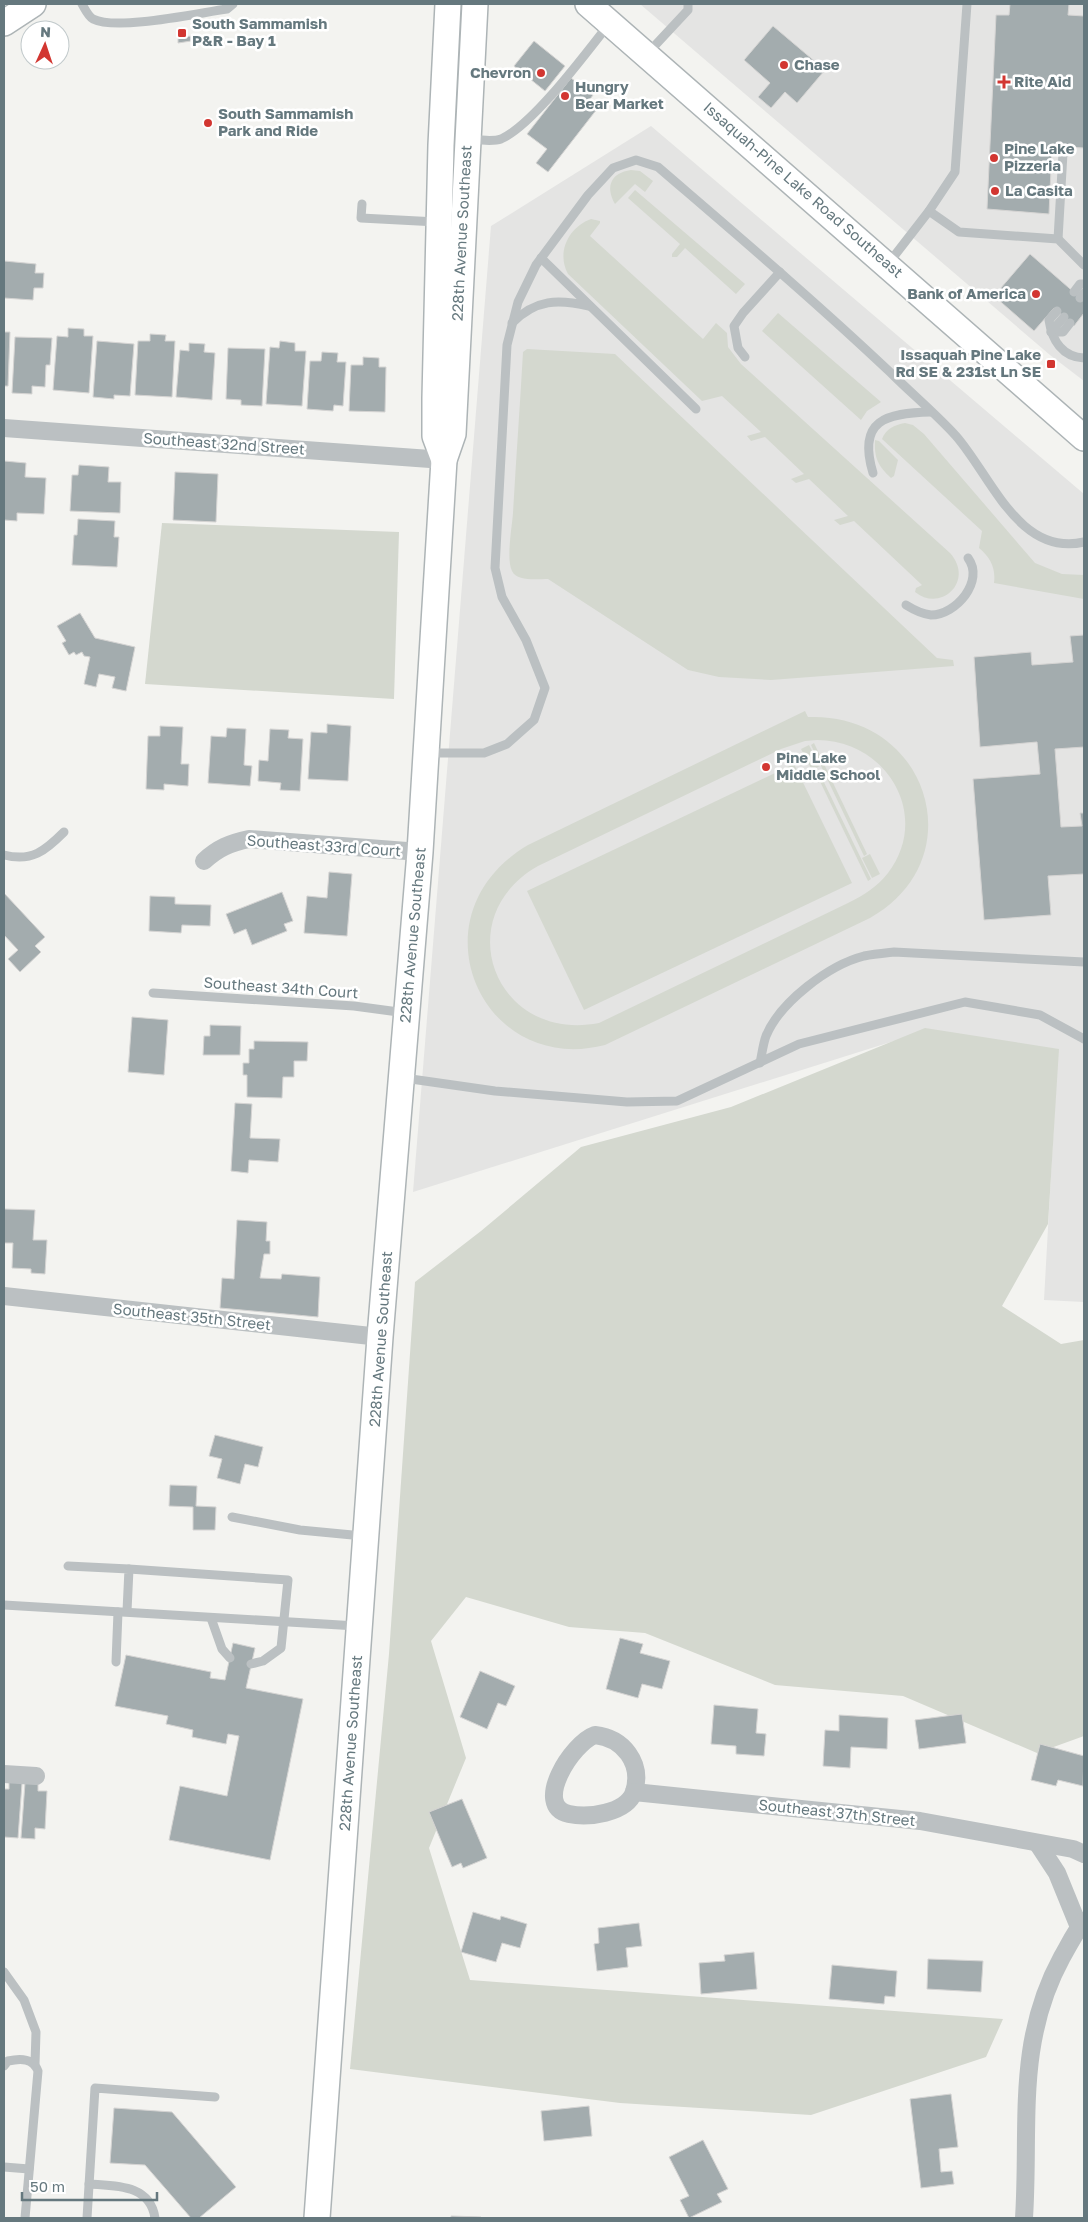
<svg xmlns="http://www.w3.org/2000/svg" width="1088" height="2222" viewBox="0 0 1088 2222" font-family="'Golos Text',sans-serif">
<rect width="100%" height="100%" fill="#f3f3f0"/>
<g fill="#e4e4e3">
<path d="M 640,4 L 1084,4 L 1084,381 L 1050,355 Z"/>
<path d="M 651,126 L 1084,494 L 1084,1302 L 1044,1300 L 1058,1049 L 894,1041 L 413,1192 L 491,226 Z"/>
</g>
<g fill="#d4d8cf" fill-rule="evenodd">
<path d="M 631,170 L 640,171 L 653,181 L 645,192 L 635,184 L 615,204 C 605,186 611,173 631,170 Z"/>
<path d="M 635,190 L 745,284 L 736,294 L 685,248 L 677,257 L 672,257 L 672,254 L 680,244 L 628,198 Z"/>
<path d="M 591,219 L 600,221 L 600,223 L 590,236 L 703,339 L 716,323 L 727,333 L 728,347 L 741,364 L 950,553 C 975,581 941,613 915,592 L 916,588 L 922,585 L 854,521 L 840,525 L 834,520 L 848,516 L 809,479 L 796,483 L 791,479 L 804,474 L 765,437 L 751,441 L 747,436 L 761,432 L 722,396 L 702,401 L 568,274 C 556,252 569,227 591,219 Z"/>
<path d="M 778,313 L 881,402 L 867,411 L 861,420 L 762,331 Z"/>
<path d="M 527,349 L 615,354 L 937,658 L 953,660 L 954,666 L 771,680 L 719,677 L 688,670 L 548,579 C 538,579 517,582 512,571 C 506,559 512,527 513,513 C 516,460 520,406 523,352 Z"/>
<path d="M 905,423 L 913,425 L 924,434 L 1035,563 L 1062,574 L 1084,575 L 1084,599 L 994,583 C 996,568 990,557 979,548 L 982,531 L 882,439 C 886,429 894,425 905,423 Z"/>
<path d="M 875,440 L 879,441 L 898,460 L 894,476 L 891,478 C 878,466 874,458 875,440 Z"/>
<path d="M 162,523 L 399,532 L 394,699 L 145,684 Z"/>
<path d="M 805,711 L 808,717 C 928,712 975,859 870,918 L 605,1045 C 481,1077 410,915 528,845 ZM 817,740 C 886,740 932,815 888,873 C 877,887 864,895 848,903 L 599,1023 C 494,1043 448,917 538,866 L 781,749 L 805,741 Z"/>
<path d="M 814,743 L 867,854 L 864,856 L 811,745 Z"/>
<path d="M 809,745 L 820,766 L 812,770 L 801,749 Z"/>
<path d="M 794,764 L 852,883 L 584,1010 L 527,891 Z"/>
<path d="M 817,768 L 871,879 L 868,881 L 814,769 Z"/>
<path d="M 870,854 L 880,874 L 872,878 L 862,858 Z"/>
<path d="M 925,1028 L 1059,1049 L 1048,1224 L 1002,1306 L 1061,1344 L 1084,1340 L 1084,1736 L 1037,1753 L 903,1696 L 775,1685 L 645,1633 L 569,1627 L 466,1597 L 431,1641 L 466,1758 L 429,1848 L 470,1980 L 1003,2019 L 986,2057 L 811,2115 L 620,2103 L 350,2069 L 389,1654 L 415,1282 L 481,1231 L 581,1147 L 731,1107 Z"/>
</g>
<g fill="#a3acae" stroke="#d5d4d3">
<path d="M 1010,4 L 1069,4 L 1068,15 L 1084,16 L 1084,148 L 1052,146 L 1049,214 L 987,209 L 996,15 L 1009,15 Z"/>
<path d="M 773,26 L 825,70 L 797,103 L 785,92 L 771,108 L 758,97 L 770,83 L 744,60 Z"/>
<path d="M 191,36 L 191,41 L 178,43 L 178,38 Z"/>
<path d="M 534,41 L 565,66 L 545,91 L 514,66 Z"/>
<path d="M 571,78 L 593,95 L 588,102 L 597,109 L 548,172 L 536,163 L 547,149 L 527,134 Z"/>
<path d="M 1030,254 L 1084,301 L 1084,313 L 1074,326 L 1054,308 L 1034,331 L 994,296 Z"/>
<path d="M 4,261 L 36,264 L 35,273 L 44,273 L 43,288 L 34,288 L 33,300 L 4,298 Z"/>
<path d="M 68,328 L 84,329 L 84,336 L 93,336 L 89,393 L 53,390 L 57,336 L 68,337 Z"/>
<path d="M 4,332 L 10,332 L 8,386 L 4,386 Z"/>
<path d="M 150,334 L 166,335 L 165,341 L 175,341 L 172,397 L 135,395 L 138,341 L 150,341 Z"/>
<path d="M 15,337 L 52,338 L 50,365 L 46,365 L 45,387 L 32,386 L 32,394 L 12,393 Z"/>
<path d="M 97,341 L 134,344 L 130,396 L 114,395 L 114,399 L 93,397 Z"/>
<path d="M 280,341 L 295,343 L 295,351 L 306,351 L 302,406 L 266,404 L 270,347 L 279,348 Z"/>
<path d="M 189,343 L 205,344 L 204,352 L 215,353 L 212,400 L 176,397 L 180,350 L 189,351 Z"/>
<path d="M 228,348 L 265,349 L 262,406 L 241,405 L 241,400 L 226,399 Z"/>
<path d="M 322,352 L 338,353 L 337,362 L 346,362 L 343,406 L 334,405 L 333,411 L 307,409 L 310,361 L 321,361 Z"/>
<path d="M 363,357 L 379,358 L 379,367 L 386,367 L 385,412 L 349,411 L 351,365 L 363,365 Z"/>
<path d="M 4,461 L 26,463 L 25,477 L 46,478 L 44,514 L 17,513 L 17,521 L 4,520 Z"/>
<path d="M 79,465 L 109,467 L 108,482 L 121,482 L 120,513 L 70,511 L 72,475 L 78,475 Z"/>
<path d="M 175,472 L 218,474 L 216,522 L 173,520 Z"/>
<path d="M 78,519 L 115,521 L 114,537 L 119,537 L 117,567 L 72,565 L 74,535 L 77,535 Z"/>
<path d="M 80,613 L 95,638 L 135,647 L 126,691 L 112,688 L 115,677 L 99,674 L 96,687 L 84,684 L 90,657 L 84,656 L 82,652 L 76,655 L 74,652 L 69,655 L 62,643 L 66,641 L 57,626 Z"/>
<path d="M 1084,635 L 1084,747 L 1055,749 L 1061,827 L 1082,826 L 1080,813 L 1084,813 L 1084,874 L 1048,876 L 1051,915 L 984,920 L 973,779 L 1040,774 L 1037,742 L 980,747 L 974,657 L 1031,652 L 1032,665 L 1073,662 L 1070,636 Z"/>
<path d="M 327,724 L 351,726 L 348,781 L 308,779 L 311,732 L 327,733 Z"/>
<path d="M 160,726 L 183,727 L 181,764 L 189,764 L 188,786 L 164,784 L 164,790 L 146,789 L 148,736 L 160,736 Z"/>
<path d="M 227,728 L 246,729 L 244,765 L 252,766 L 250,786 L 208,783 L 211,736 L 226,737 Z"/>
<path d="M 270,729 L 289,730 L 288,738 L 303,739 L 300,791 L 280,790 L 281,783 L 258,781 L 259,760 L 268,761 Z"/>
<path d="M 329,872 L 352,874 L 347,936 L 304,933 L 307,896 L 327,898 Z"/>
<path d="M 282,892 L 293,921 L 284,924 L 287,931 L 252,945 L 246,929 L 234,934 L 226,914 Z"/>
<path d="M 4,893 L 45,937 L 35,946 L 41,952 L 20,972 L 8,959 L 18,950 L 4,935 Z"/>
<path d="M 150,896 L 175,897 L 175,904 L 211,905 L 210,926 L 182,925 L 181,933 L 149,931 Z"/>
<path d="M 132,1017 L 168,1020 L 164,1075 L 128,1072 Z"/>
<path d="M 210,1025 L 241,1026 L 240,1055 L 203,1055 L 204,1036 L 210,1036 Z"/>
<path d="M 254,1041 L 308,1042 L 307,1061 L 294,1061 L 294,1077 L 283,1077 L 282,1098 L 247,1097 L 247,1075 L 243,1075 L 243,1063 L 249,1063 L 249,1049 L 254,1049 Z"/>
<path d="M 235,1103 L 252,1104 L 250,1138 L 280,1139 L 278,1162 L 249,1160 L 248,1173 L 231,1171 Z"/>
<path d="M 4,1209 L 35,1210 L 33,1240 L 47,1240 L 45,1274 L 31,1273 L 31,1269 L 12,1268 L 13,1243 L 4,1243 Z"/>
<path d="M 237,1220 L 267,1222 L 266,1241 L 270,1241 L 270,1254 L 264,1254 L 260,1278 L 281,1279 L 282,1274 L 320,1277 L 318,1317 L 220,1308 L 222,1278 L 234,1279 Z"/>
<path d="M 215,1435 L 263,1447 L 258,1467 L 245,1464 L 240,1484 L 217,1478 L 222,1459 L 209,1456 Z"/>
<path d="M 170,1485 L 197,1486 L 196,1506 L 216,1507 L 215,1530 L 193,1530 L 193,1507 L 169,1506 Z"/>
<path d="M 620,1638 L 643,1644 L 640,1653 L 670,1661 L 662,1689 L 642,1684 L 638,1698 L 606,1689 Z"/>
<path d="M 233,1643 L 255,1648 L 246,1688 L 303,1699 L 270,1860 L 169,1840 L 180,1786 L 227,1796 L 239,1736 L 228,1734 L 226,1744 L 192,1737 L 193,1730 L 166,1724 L 168,1716 L 115,1706 L 126,1655 L 211,1672 L 210,1678 L 225,1680 Z"/>
<path d="M 480,1671 L 515,1686 L 506,1706 L 498,1703 L 487,1729 L 460,1717 Z"/>
<path d="M 714,1705 L 758,1709 L 756,1733 L 766,1734 L 764,1756 L 736,1754 L 736,1746 L 711,1744 Z"/>
<path d="M 962,1714 L 966,1743 L 919,1749 L 915,1720 Z"/>
<path d="M 839,1715 L 888,1718 L 887,1749 L 851,1747 L 850,1768 L 823,1766 L 825,1730 L 839,1731 Z"/>
<path d="M 1040,1744 L 1084,1756 L 1083,1786 L 1058,1780 L 1056,1786 L 1031,1780 Z"/>
<path d="M 9,1782 L 22,1783 L 18,1838 L 4,1837 L 4,1789 L 9,1789 Z"/>
<path d="M 25,1783 L 38,1784 L 38,1791 L 47,1791 L 45,1829 L 35,1828 L 35,1839 L 21,1838 Z"/>
<path d="M 462,1799 L 487,1858 L 463,1868 L 461,1863 L 452,1867 L 429,1812 Z"/>
<path d="M 473,1912 L 500,1920 L 501,1916 L 527,1924 L 520,1948 L 502,1943 L 496,1962 L 461,1952 Z"/>
<path d="M 639,1923 L 642,1946 L 626,1948 L 628,1967 L 597,1971 L 594,1944 L 599,1943 L 598,1928 Z"/>
<path d="M 754,1952 L 757,1989 L 701,1994 L 699,1963 L 725,1961 L 724,1955 Z"/>
<path d="M 928,1959 L 983,1961 L 981,1992 L 927,1989 Z"/>
<path d="M 832,1965 L 897,1971 L 895,1997 L 885,1996 L 884,2004 L 829,1999 Z"/>
<path d="M 951,2094 L 958,2147 L 939,2149 L 941,2172 L 952,2171 L 954,2184 L 921,2188 L 910,2099 Z"/>
<path d="M 589,2106 L 592,2136 L 544,2141 L 541,2111 Z"/>
<path d="M 114,2108 L 172,2112 L 236,2187 L 199,2218 L 191,2218 L 145,2165 L 110,2163 Z"/>
<path d="M 703,2140 L 728,2189 L 717,2194 L 722,2202 L 689,2218 L 680,2200 L 689,2196 L 669,2157 Z"/>
<path d="M 451,2216 L 481,2217 L 481,2218 L 451,2218 Z"/>
</g>
<g fill="none" stroke-linecap="round" stroke-linejoin="round">
<g stroke="#adb4b6" stroke-width="28">
<g id="secondary">
<path d="M 588,4 L 1084,438"/>
<path d="M 4,23 L 33,4"/>
<path d="M 444,460 L 435,436 L 435,398 L 441,145 L 448,4"/>
<path d="M 317,2218 L 380,1337 L 420,852 L 444,460 L 453,434 L 475,4"/>
</g>
</g>
<g stroke="#bbc0c2" stroke-width="9">
<path d="M 82,4 C 85,9 88,16 93,19 C 117,31 198,13 227,9 L 233,4"/>
<path d="M 647,54 L 688,10 L 688,4"/>
<path d="M 470,139 C 479,140 493,142 501,139 C 533,125 586,53 609,24"/>
<path d="M 362,204 L 361,218 L 437,222"/>
<path d="M 929,211 L 959,232 L 1058,239 L 1084,265"/>
<path d="M 1058,239 L 1063,153"/>
<path d="M 541,258 L 696,409"/>
<path d="M 888,264 L 929,211 L 955,172 L 967,4"/>
<path d="M 1074,292 L 1080,284 L 1084,284"/>
<path d="M 1080,298 L 1084,293"/>
<path d="M 1057,311 L 1049,320 C 1052,340 1062,357 1084,358"/>
<path d="M 512,323 C 536,299 558,299 589,306"/>
<path d="M 1051,332 L 1063,332 L 1070,323"/>
<path d="M 1051,332 L 1064,317"/>
<path d="M 745,357 L 738,348 L 734,326 L 743,313 L 780,272"/>
<path d="M 873,473 C 857,420 886,413 931,412"/>
<path d="M 906,605 C 914,610 922,614 931,615 C 956,615 985,581 968,558"/>
<path d="M 429,753 L 484,753 L 507,744 L 534,720 L 545,688 L 526,640 L 502,597 L 495,568 L 507,345 L 518,302 L 536,265 L 588,195 L 613,168 L 636,160 L 658,167 C 737,235 816,302 891,373 C 912,394 936,414 956,436 C 991,476 1019,557 1084,542"/>
<path d="M 4,855 C 32,862 45,851 64,832"/>
<path d="M 153,993 L 354,1006 L 406,1013"/>
<path d="M 760,1063 C 762,1054 763,1044 766,1036 C 780,1002 829,965 864,956 C 874,954 885,953 894,952 L 1084,962"/>
<path d="M 404,1078 L 495,1091 L 627,1102 L 677,1101 L 799,1044 L 965,1002 L 1040,1015 L 1084,1039"/>
<path d="M 232,1517 L 300,1530 L 363,1536"/>
<path d="M 68,1566 L 129,1569 L 127,1611"/>
<path d="M 129,1569 L 288,1580 L 281,1648 L 263,1661 L 251,1664"/>
<path d="M 4,1605 L 357,1626"/>
<path d="M 211,1618 L 222,1649 L 230,1658"/>
<path d="M 116,1662 L 118,1612"/>
<path d="M 4,1972 L 24,2000 L 36,2032 L 35,2064"/>
<path d="M 4,2066 L 8,2061 C 21,2058 33,2058 38,2071 L 25,2218"/>
<path d="M 4,2167 L 29,2169"/>
<path d="M 89,2184 C 115,2186 150,2184 155,2218"/>
<path d="M 87,2218 L 95,2088 L 215,2097"/>
</g>
<g stroke="#bbc0c2" stroke-width="18">
<path d="M 4,428 L 444,460"/>
<path d="M 204,861 C 218,848 230,843 249,839 L 420,852"/>
<path d="M 4,1296 L 380,1337"/>
<path d="M 595,1735 C 623,1738 643,1763 634,1792 C 626,1814 587,1818 569,1814 C 532,1806 572,1743 595,1735 Z"/>
<path d="M 4,1774 L 36,1776"/>
<path d="M 634,1792 L 920,1821 L 1073,1849 L 1084,1854"/>
<path d="M 1038,1844 L 1057,1873 L 1079,1927"/>
<path d="M 1024,2218 C 1030,2125 1015,2043 1062,1957 C 1069,1945 1075,1932 1084,1921"/>
</g>
<use href="#secondary" stroke="#fff" stroke-width="25"/>
</g>
<g fill="#d23631" stroke="#fff" stroke-width="2">
<rect x="177" y="28" width="10" height="10" rx="2.5"/>
<circle cx="784" cy="65" r="5"/>
<circle cx="541" cy="73" r="5"/>
<path d="M1001.5 74.5h5v5h5v5h-5v5h-5v-5h-5v-5h5z"/>
<circle cx="565" cy="96" r="5"/>
<circle cx="208" cy="123" r="5"/>
<circle cx="994" cy="158" r="5"/>
<circle cx="995" cy="191" r="5"/>
<circle cx="1036" cy="294" r="5"/>
<rect x="1046" y="359" width="10" height="10" rx="2.5"/>
<circle cx="766" cy="767" r="5"/>
</g>
<g text-anchor="middle" stroke-width="5" stroke-linejoin="round" paint-order="stroke">
<g font-size="15" font-weight="bold" fill="#65787e" stroke="#fff" text-anchor="start">
<text x="192" y="29">South Sammamish<tspan x="192" dy="17">P&amp;R - Bay 1</tspan></text>
<text x="794" y="70">Chase</text>
<text x="531" y="78" text-anchor="end">Chevron</text>
<text x="1014" y="87">Rite Aid</text>
<text x="575" y="92">Hungry<tspan x="575" dy="17">Bear Market</tspan></text>
<text x="218" y="119">South Sammamish<tspan x="218" dy="17">Park and Ride</tspan></text>
<text x="1004" y="154">Pine Lake<tspan x="1004" dy="17">Pizzeria</tspan></text>
<text x="1005" y="196">La Casita</text>
<text x="1026" y="299" text-anchor="end">Bank of America</text>
<text x="1041" y="360" text-anchor="end">Issaquah Pine Lake<tspan x="1041" dy="17">Rd SE &amp; 231st Ln SE</tspan></text>
<text x="776" y="763">Pine Lake<tspan x="776" dy="17">Middle School</tspan></text>
</g>
<g font-size="15" fill="#65787e" stroke="#fff">
<text transform="translate(803 190) rotate(41)" y="5">Issaquah-Pine Lake Road Southeast</text>
<text transform="translate(462 233) rotate(-87)" y="5">228th Avenue Southeast</text>
<text transform="translate(224 444) rotate(4)" y="5">Southeast 32nd Street</text>
<text transform="translate(324 846) rotate(4)" y="5">Southeast 33rd Court</text>
<text transform="translate(413 935) rotate(-85)" y="5">228th Avenue Southeast</text>
<text transform="translate(281 988) rotate(4)" y="5">Southeast 34th Court</text>
<text transform="translate(192 1317) rotate(6)" y="5">Southeast 35th Street</text>
<text transform="translate(381 1339) rotate(-86)" y="5">228th Avenue Southeast</text>
<text transform="translate(351 1743) rotate(-86)" y="5">228th Avenue Southeast</text>
<text transform="translate(837 1813) rotate(6)" y="5">Southeast 37th Street</text>
</g>
</g>
<rect width="1088" height="2222" fill="none" stroke="#65787e" stroke-width="10"/>
<g transform="translate(45 45) rotate(3)"><circle r="24" fill="#ffffff" stroke="#c1c9cb"/>
<path d="M0-4L9 19L0 12L-9 19Z" fill="#d23631"/>
<text y="-8" font-size="14" font-weight="bold" text-anchor="middle" fill="#65787e">N</text>
</g>
<path d="M22 2192v8h135v-8" fill="none" stroke="#65787e" stroke-width="2.5"/>
<text x="30" y="2192" font-size="15" fill="#65787e" stroke="#ffffff" stroke-width="4" paint-order="stroke">50 m</text>
</svg>
